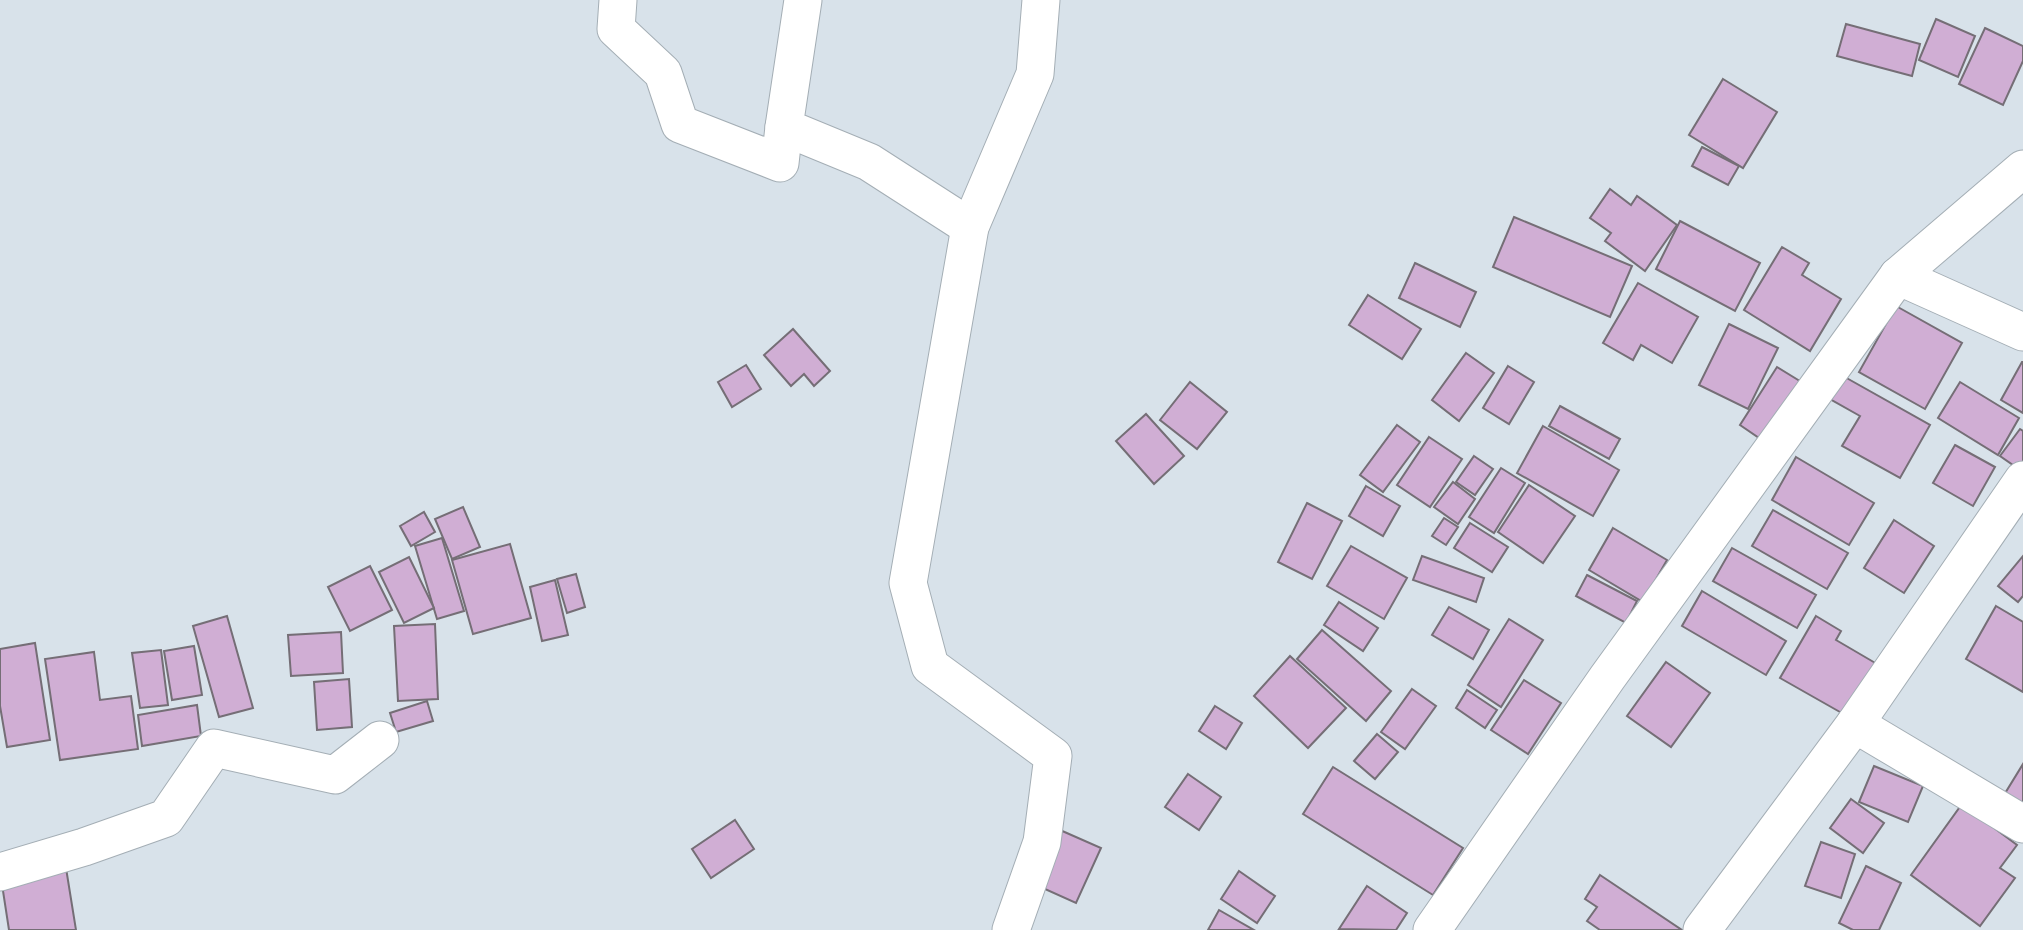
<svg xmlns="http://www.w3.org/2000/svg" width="2023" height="930" viewBox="0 0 2023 930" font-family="'Titillium Web',sans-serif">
<rect width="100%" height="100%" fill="#d8e2ea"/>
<g fill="#d0aed4" stroke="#756e76" stroke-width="2">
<path d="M 1936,19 L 1975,36 L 1958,77 L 1919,60 Z"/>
<path d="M 1846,24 L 1920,44 L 1912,76 L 1837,56 Z"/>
<path d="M 1985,28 L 2023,46 L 2023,61 L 2003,105 L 1959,84 Z"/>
<path d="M 1723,79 L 1777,112 L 1743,168 L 1689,135 Z"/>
<path d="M 1702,147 L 1739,166 L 1728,185 L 1692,166 Z"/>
<path d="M 1610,189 L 1631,205 L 1637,196 L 1677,225 L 1645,271 L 1605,241 L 1611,233 L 1590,218 Z"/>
<path d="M 1514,217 L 1632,266 L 1610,317 L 1493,267 Z"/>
<path d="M 1680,221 L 1760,263 L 1735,311 L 1656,269 Z"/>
<path d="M 1782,247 L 1809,263 L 1802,275 L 1841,299 L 1810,351 L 1744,310 Z"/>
<path d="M 1415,263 L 1476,292 L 1460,327 L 1399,298 Z"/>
<path d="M 1638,283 L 1698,317 L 1672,363 L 1641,345 L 1633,360 L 1603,343 Z"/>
<path d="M 1368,295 L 1421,329 L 1402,359 L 1349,325 Z"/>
<path d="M 1896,306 L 1962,343 L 1925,409 L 1859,372 Z"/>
<path d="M 1729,324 L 1778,348 L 1748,409 L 1699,385 Z"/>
<path d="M 793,329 L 830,371 L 814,386 L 804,374 L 791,386 L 764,355 Z"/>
<path d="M 1466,353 L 1494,373 L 1459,421 L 1432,400 Z"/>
<path d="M 2022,362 L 2023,362 L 2023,413 L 2001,400 Z"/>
<path d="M 746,365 L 761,389 L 732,407 L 718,382 Z"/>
<path d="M 1508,366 L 1534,382 L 1509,424 L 1483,408 Z"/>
<path d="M 1777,367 L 1803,383 L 1765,442 L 1740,425 Z"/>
<path d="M 1843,376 L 1930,425 L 1900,478 L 1842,446 L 1860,416 L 1830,399 Z"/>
<path d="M 1190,382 L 1227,412 L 1197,449 L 1160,420 Z"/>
<path d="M 1960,382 L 2019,418 L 1998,455 L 1938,418 Z"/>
<path d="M 1560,406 L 1620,439 L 1609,459 L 1549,426 Z"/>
<path d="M 1146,414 L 1184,456 L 1154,484 L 1116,441 Z"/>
<path d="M 1397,425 L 1420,442 L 1383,492 L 1360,475 Z"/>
<path d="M 1543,426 L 1619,470 L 1593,516 L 1517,473 Z"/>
<path d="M 2020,429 L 2023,431 L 2023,472 L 2000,456 Z"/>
<path d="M 1429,437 L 1462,459 L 1430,507 L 1397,485 Z"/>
<path d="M 1955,445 L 1995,467 L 1973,506 L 1933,483 Z"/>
<path d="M 1474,456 L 1493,469 L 1475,495 L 1456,482 Z"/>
<path d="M 1796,457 L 1874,503 L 1849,545 L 1772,500 Z"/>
<path d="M 1501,468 L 1525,483 L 1494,533 L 1469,517 Z"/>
<path d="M 1453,482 L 1475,499 L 1458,524 L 1434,507 Z"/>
<path d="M 1529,485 L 1575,516 L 1543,563 L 1498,532 Z"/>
<path d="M 1366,486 L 1400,506 L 1383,536 L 1349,516 Z"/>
<path d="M 1307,503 L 1342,521 L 1312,579 L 1278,562 Z"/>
<path d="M 463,507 L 480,547 L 452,559 L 435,519 Z"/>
<path d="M 1773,510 L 1848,553 L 1827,589 L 1752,546 Z"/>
<path d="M 424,512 L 435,532 L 411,546 L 400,526 Z"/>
<path d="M 1444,518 L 1458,527 L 1446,545 L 1432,536 Z"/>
<path d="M 1894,520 L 1934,546 L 1904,593 L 1864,568 Z"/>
<path d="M 1470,523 L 1508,547 L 1492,572 L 1454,548 Z"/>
<path d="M 1613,528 L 1667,560 L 1643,602 L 1589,570 Z"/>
<path d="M 442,538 L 464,611 L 437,619 L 415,546 Z"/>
<path d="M 510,544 L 531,618 L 473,634 L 452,560 Z"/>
<path d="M 1351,546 L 1407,578 L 1384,619 L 1327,586 Z"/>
<path d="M 1732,548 L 1816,595 L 1797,628 L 1713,581 Z"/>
<path d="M 1422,556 L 1484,578 L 1476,602 L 1413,580 Z"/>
<path d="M 2023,556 L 2023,596 L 2018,602 L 1998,586 Z"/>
<path d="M 409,557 L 434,608 L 404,623 L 379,572 Z"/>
<path d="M 370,566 L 392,610 L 350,631 L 328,587 Z"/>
<path d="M 576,574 L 585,607 L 567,613 L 557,579 Z"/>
<path d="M 1587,575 L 1637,601 L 1626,623 L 1576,596 Z"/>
<path d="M 555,580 L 568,635 L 542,641 L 530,587 Z"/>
<path d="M 1702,591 L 1786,641 L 1766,675 L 1682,626 Z"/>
<path d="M 1339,602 L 1378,628 L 1363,651 L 1324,625 Z"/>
<path d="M 1996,606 L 2023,622 L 2023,692 L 1966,659 Z"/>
<path d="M 1449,607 L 1489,630 L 1473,659 L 1432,635 Z"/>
<path d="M 227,616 L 253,708 L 219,717 L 193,626 Z"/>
<path d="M 1816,616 L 1841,631 L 1836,640 L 1877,664 L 1847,716 L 1780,678 Z"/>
<path d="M 1509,619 L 1543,640 L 1501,707 L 1468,685 Z"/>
<path d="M 435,624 L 438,699 L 398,701 L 394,626 Z"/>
<path d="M 1322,630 L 1391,691 L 1366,721 L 1297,659 Z"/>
<path d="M 341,632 L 343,673 L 291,676 L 288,635 Z"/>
<path d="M 35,643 L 50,740 L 7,747 L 0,706 L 0,649 Z"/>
<path d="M 194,646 L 202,695 L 172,700 L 164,651 Z"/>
<path d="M 161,650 L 168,705 L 140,708 L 132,653 Z"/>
<path d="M 94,652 L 100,700 L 131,696 L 138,749 L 60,760 L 45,659 Z"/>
<path d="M 1290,656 L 1346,708 L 1308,748 L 1254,696 Z"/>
<path d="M 1666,662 L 1710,693 L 1671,747 L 1627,716 Z"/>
<path d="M 349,679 L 352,727 L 317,730 L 314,682 Z"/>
<path d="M 1524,680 L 1561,703 L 1528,754 L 1491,730 Z"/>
<path d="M 1412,689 L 1436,706 L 1405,749 L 1381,732 Z"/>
<path d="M 1467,690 L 1497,710 L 1485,728 L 1456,708 Z"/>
<path d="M 427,701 L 433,721 L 396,732 L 390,713 Z"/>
<path d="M 197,705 L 201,736 L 142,746 L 138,715 Z"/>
<path d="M 1215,706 L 1242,723 L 1226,749 L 1199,731 Z"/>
<path d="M 1377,734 L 1398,752 L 1375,779 L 1354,761 Z"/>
<path d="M 2023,764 L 2023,806 L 2004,795 Z"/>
<path d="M 1874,766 L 1923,786 L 1908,822 L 1859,802 Z"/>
<path d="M 1333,767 L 1463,848 L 1433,895 L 1303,814 Z"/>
<path d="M 1188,774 L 1221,797 L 1199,830 L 1165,807 Z"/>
<path d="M 1851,799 L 1884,823 L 1863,853 L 1830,828 Z"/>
<path d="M 1962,804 L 2017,845 L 2000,868 L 2015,878 L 1980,926 L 1911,875 Z"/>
<path d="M 735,820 L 754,849 L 711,878 L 692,849 Z"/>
<path d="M 1060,830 L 1101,848 L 1076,903 L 1036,885 Z"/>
<path d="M 1821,842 L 1855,854 L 1841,898 L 1805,886 Z"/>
<path d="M 1866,866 L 1901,883 L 1879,930 L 1853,930 L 1839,923 Z"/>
<path d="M 66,868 L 76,930 L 9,930 L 1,878 Z"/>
<path d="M 1239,871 L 1275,896 L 1257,923 L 1221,899 Z"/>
<path d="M 1600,875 L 1682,930 L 1600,930 L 1587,921 L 1597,907 L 1585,899 Z"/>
<path d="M 1367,886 L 1407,913 L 1396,930 L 1339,929 Z"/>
<path d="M 1219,910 L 1254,930 L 1208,930 Z"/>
</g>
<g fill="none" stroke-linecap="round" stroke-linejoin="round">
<g stroke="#a4aeb5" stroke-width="39">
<g id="minor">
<path d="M 618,0 L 616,29 L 663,73 L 680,124 L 780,163 L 784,127"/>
<path d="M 803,0 L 784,127 L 869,162 L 970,227"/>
<path d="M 1898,276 L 2023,332"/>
<path d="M 1855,724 L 2023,824"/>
<path d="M 0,872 L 84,847 L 166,818 L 214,748 L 335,775 L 380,740"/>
<path d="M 1011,930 L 1042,842 L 1053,756 L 930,666 L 908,583 L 970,227 L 1035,74 L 1041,0"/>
<path d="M 1432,930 L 1607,678 L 1898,276 L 2023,169"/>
<path d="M 1702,930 L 1855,724 L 2023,480"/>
</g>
</g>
<use href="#minor" stroke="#fff" stroke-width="37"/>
</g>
</svg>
